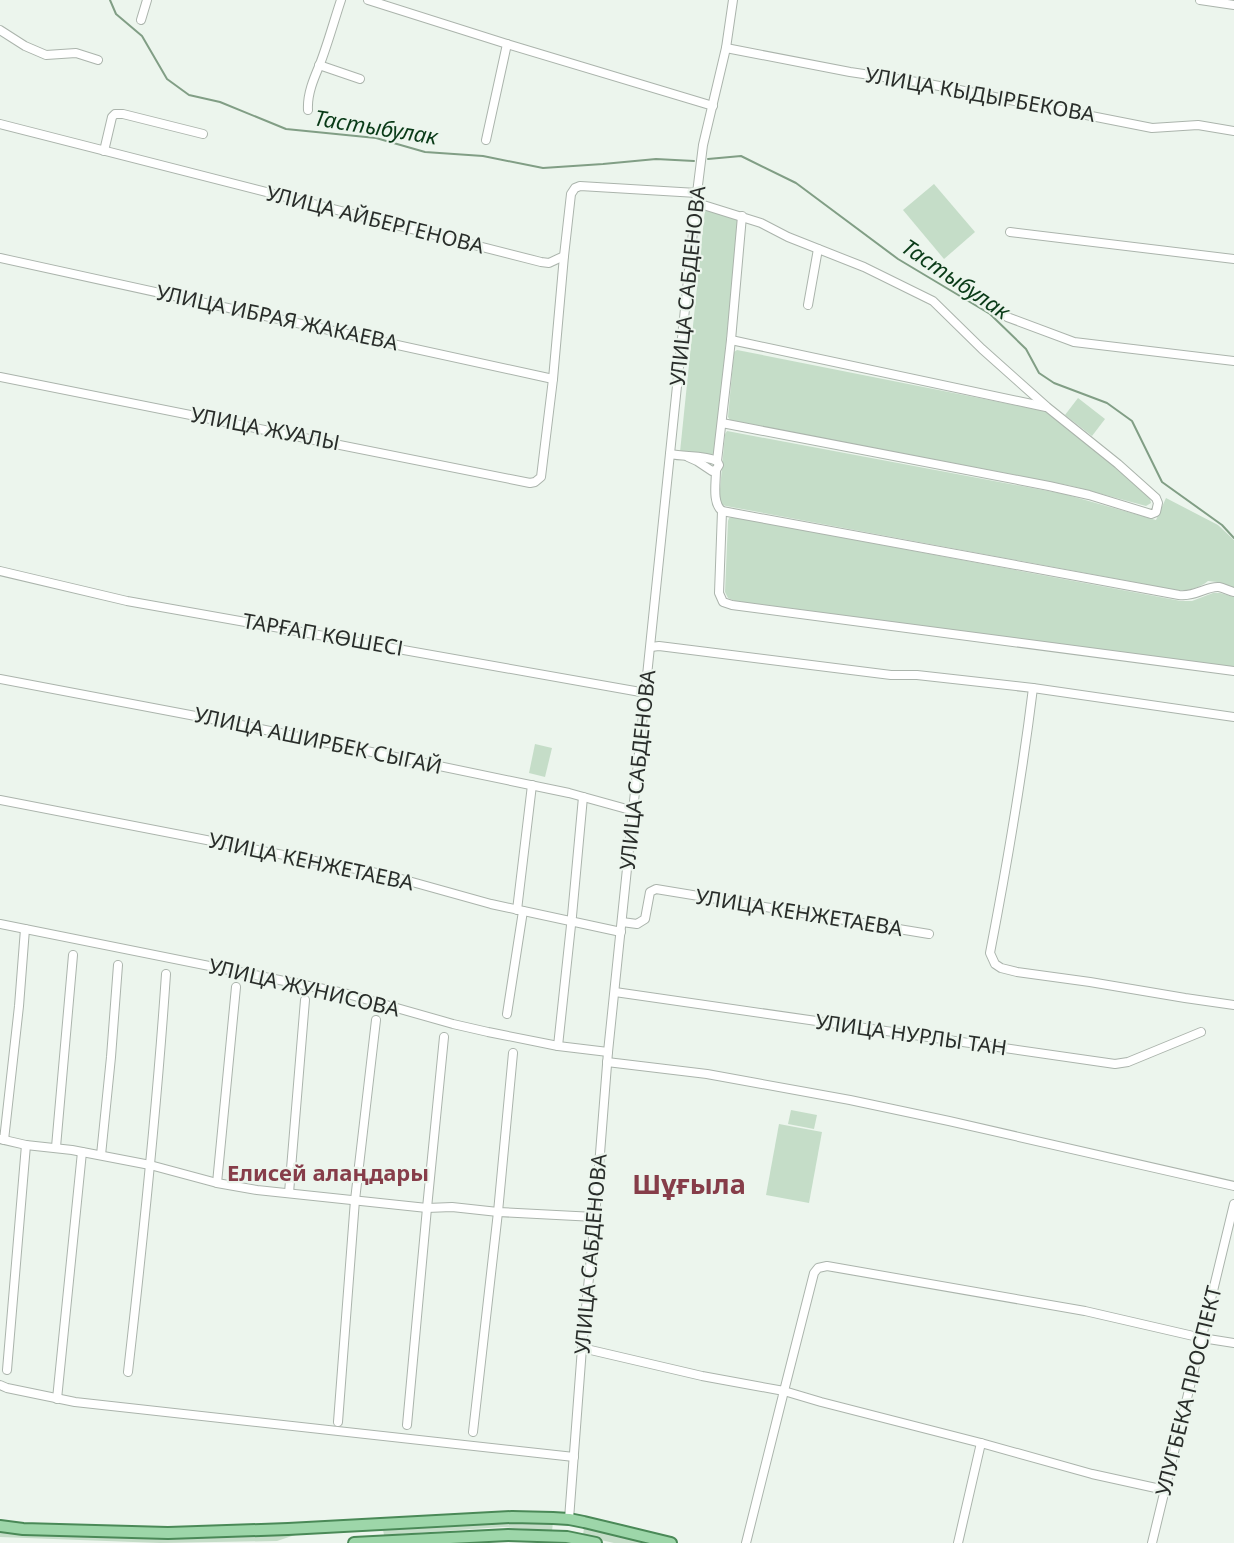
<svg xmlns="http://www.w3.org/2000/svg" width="1234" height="1543" viewBox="0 0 1234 1543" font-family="'Noto Sans',sans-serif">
<rect width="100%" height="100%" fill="#ecf5ed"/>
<g fill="#c5ddc8">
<path d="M 934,184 L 975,232 L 944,259 L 903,210 Z"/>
<path d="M 705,209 L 731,217 L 738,221 L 738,225 L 715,451 L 714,454 L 711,455 L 680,452 Z"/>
<path d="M 737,350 L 1045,411 L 1116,467 L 1150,499 L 1151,503 L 1146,506 L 1072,486 L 730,420 L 728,417 L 734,352 Z"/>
<path d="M 1078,398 L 1105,419 L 1092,436 L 1065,415 Z"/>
<path d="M 727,431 L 1064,494 L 1156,520 L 1166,498 L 1218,525 L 1234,540 L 1234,588 L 1217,582 L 1208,581 C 1188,597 1167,588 1144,584 L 726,506 L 722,505 L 719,500 L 725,434 Z"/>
<path d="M 732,517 L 1181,601 L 1192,601 L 1213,593 L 1220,593 L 1234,597 L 1234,667 L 735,601 L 728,598 L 725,592 L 728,521 L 729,518 Z"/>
<path d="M 535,744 L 552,748 L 545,777 L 529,773 Z"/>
<path d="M 791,1110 L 817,1115 L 814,1129 L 788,1124 Z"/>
<path d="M 779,1124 L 822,1132 L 809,1203 L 766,1195 Z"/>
<path d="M 504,1521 L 553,1523 L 552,1531 L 503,1527 L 384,1535 L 383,1530 L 385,1528 Z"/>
<path d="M 370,1527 L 370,1531 L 298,1534 L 277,1541 L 160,1543 L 0,1537 L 0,1530 Z"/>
<path d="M 584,1527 L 652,1543 L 614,1543 L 583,1536 Z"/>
</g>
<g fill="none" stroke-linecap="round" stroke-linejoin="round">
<g stroke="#819e85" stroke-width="2">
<path d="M 110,0 L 116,14 L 142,36 L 167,79 L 189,95 L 220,102 L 286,129 L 376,138 L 425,152 L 483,156 L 543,168 L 603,164 L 656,159 L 694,161"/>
<path d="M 708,159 L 741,156 L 796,183 L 898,259 L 990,314 L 1026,349 L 1039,373 L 1054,383 L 1107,403 L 1132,421 L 1162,482 L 1222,525 L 1234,538"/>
</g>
<g stroke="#abb4ac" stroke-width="10">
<g id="minor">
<path d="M 368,0 L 507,44 L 713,106"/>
<path d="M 1200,0 L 1234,5"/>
<path d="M 141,20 L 147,0"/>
<path d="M 0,30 L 25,46 L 46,55 L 76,53 L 98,60"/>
<path d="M 726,48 L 850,72 L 924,83 L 1152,128 L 1198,125 L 1234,131"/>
<path d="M 319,65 L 360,79"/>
<path d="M 308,110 C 307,94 314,78 320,64 C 328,43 334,21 341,0"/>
<path d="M 0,124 L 541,262 L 549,263 L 564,256 L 571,194 L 575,188 L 580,186 L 697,193"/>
<path d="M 486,140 L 507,44"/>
<path d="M 104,151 L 112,117 L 115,114 L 123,114 L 203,134"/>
<path d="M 697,203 L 761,223 L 788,237 L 864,267 L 933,301 L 982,349 L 1047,407 L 1118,464 L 1156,498 L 1158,503 L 1156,512 L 1151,514 L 1089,495 L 1049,486 L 722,423"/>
<path d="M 1010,232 L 1234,259"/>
<path d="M 0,258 L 553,379"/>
<path d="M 808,305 L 818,249"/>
<path d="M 1007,317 L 1074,342 L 1234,361"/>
<path d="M 731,340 L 1046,407"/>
<path d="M 0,377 L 530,483 L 535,482 L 541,477 L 553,379 L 564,256"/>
<path d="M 670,454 C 685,457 704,455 717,461"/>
<path d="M 688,457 L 697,461 L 712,471 L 716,470 L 719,465 L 717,461 L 731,340 L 742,216"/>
<path d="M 716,470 C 716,483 712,503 722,511 L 719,593 L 723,602 L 732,605 L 1234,671"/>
<path d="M 722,511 L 1179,595 C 1196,597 1206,586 1219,587 C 1224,588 1229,591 1234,592"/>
<path d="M 0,571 L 127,601 L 646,693"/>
<path d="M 651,647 L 659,646 L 891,675 L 917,675 L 1033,688 L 1234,717"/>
<path d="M 0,679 L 227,722 L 569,793 L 634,811"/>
<path d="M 1033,688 C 1022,777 1007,865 990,953 L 995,964 L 1001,968 L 1017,972 L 1090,982 L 1185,998 L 1234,1005"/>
<path d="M 0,800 L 387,875 L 491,904 L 621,932"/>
<path d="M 517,910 L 532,785"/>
<path d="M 622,922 L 637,924 L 645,919 L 650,892 L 656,889 L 929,934"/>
<path d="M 0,924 L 344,993 L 453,1024 L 488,1032 L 558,1046 L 608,1052"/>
<path d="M 615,992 L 1115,1064 L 1128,1062 L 1201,1032"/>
<path d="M 507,1014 L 523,911"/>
<path d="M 558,1046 L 572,916 L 583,797"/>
<path d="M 607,1062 L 707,1074 L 850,1100 L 949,1121 L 1234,1186"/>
<path d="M 0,1139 L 26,1145 L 72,1150 L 150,1165 L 217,1183 L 257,1190 L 427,1208 L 452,1207 L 498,1212 L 595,1217"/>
<path d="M 4,1140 L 19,1006 L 25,929"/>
<path d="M 56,1147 L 73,955"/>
<path d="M 101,1155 L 111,1057 L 118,965"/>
<path d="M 217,1183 L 236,987"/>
<path d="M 289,1193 L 305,1000"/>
<path d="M 582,1348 L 702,1376 L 784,1391 L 746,1543"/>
<path d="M 7,1370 L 26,1145"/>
<path d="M 128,1372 C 143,1240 157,1107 166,974"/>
<path d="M 0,1385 L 7,1388 L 75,1402 L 574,1457"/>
<path d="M 57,1399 L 82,1152"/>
<path d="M 338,1422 L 355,1200 L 376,1020"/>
<path d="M 407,1425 L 427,1208 L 444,1037"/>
<path d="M 473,1432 L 498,1212 L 513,1053"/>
<path d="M 1165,1490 L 1092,1474 L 981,1443 L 821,1402 L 784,1391 L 814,1273 L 818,1268 L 827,1266 L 1085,1311 L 1202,1338 L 1234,1343"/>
<path d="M 569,1519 L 582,1348 L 595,1217 L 608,1052 L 697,193 L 703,145 L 726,48 L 733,0"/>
<path d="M 958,1543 L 981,1443"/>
<path d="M 1152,1543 L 1234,1204"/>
</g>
</g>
<g stroke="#4a8957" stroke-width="14">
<g id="major">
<path d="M 0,1526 L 23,1529 L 168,1533 L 288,1529 L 512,1517 L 553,1518 L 569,1519 L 584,1522 L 671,1543"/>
<path d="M 354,1543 L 508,1535 L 567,1537 L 596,1543"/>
</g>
</g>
<use href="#minor" stroke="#fff" stroke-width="8"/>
<use href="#major" stroke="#9dd6a9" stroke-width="10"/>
</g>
<g text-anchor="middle" stroke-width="4.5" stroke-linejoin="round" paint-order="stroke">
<g font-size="21" fill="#292d2a" stroke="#ecf5ed">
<text transform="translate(980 95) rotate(10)" y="7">УЛИЦА КЫДЫРБЕКОВА</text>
<text transform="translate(375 220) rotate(14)" y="7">УЛИЦА АЙБЕРГЕНОВА</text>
<text transform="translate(688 286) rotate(-84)" y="7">УЛИЦА САБДЕНОВА</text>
<text transform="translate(277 318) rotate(12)" y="7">УЛИЦА ИБРАЯ ЖАКАЕВА</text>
<text transform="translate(265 429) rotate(11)" y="7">УЛИЦА ЖУАЛЫ</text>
<text transform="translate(323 635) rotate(10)" y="7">ТАРҒАП КӨШЕСІ</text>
<text transform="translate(318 741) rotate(12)" y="7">УЛИЦА АШИРБЕК СЫГАЙ</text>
<text transform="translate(638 770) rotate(-84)" y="7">УЛИЦА САБДЕНОВА</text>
<text transform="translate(311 862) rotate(12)" y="7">УЛИЦА КЕНЖЕТАЕВА</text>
<text transform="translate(799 913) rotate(9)" y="7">УЛИЦА КЕНЖЕТАЕВА</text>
<text transform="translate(304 988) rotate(13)" y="7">УЛИЦА ЖУНИСОВА</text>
<text transform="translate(911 1035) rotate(8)" y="7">УЛИЦА НУРЛЫ ТАН</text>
<text transform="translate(591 1254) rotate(-85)" y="7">УЛИЦА САБДЕНОВА</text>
<text transform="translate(1189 1391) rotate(-76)" y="7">УЛУГБЕКА ПРОСПЕКТ</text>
</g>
<g font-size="22" font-style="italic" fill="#093a17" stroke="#ecf5ed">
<text transform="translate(376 127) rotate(9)" y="8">Тастыбулак</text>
<text transform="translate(956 279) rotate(34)" y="8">Тастыбулак</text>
</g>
<g font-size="22" font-weight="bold" fill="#863d49" stroke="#ecf5ed">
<text x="328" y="1181">Елисей алаңдары</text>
</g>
<g font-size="27" font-weight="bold" fill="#863d49" stroke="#ecf5ed">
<text x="689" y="1194">Шұғыла</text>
</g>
</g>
</svg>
